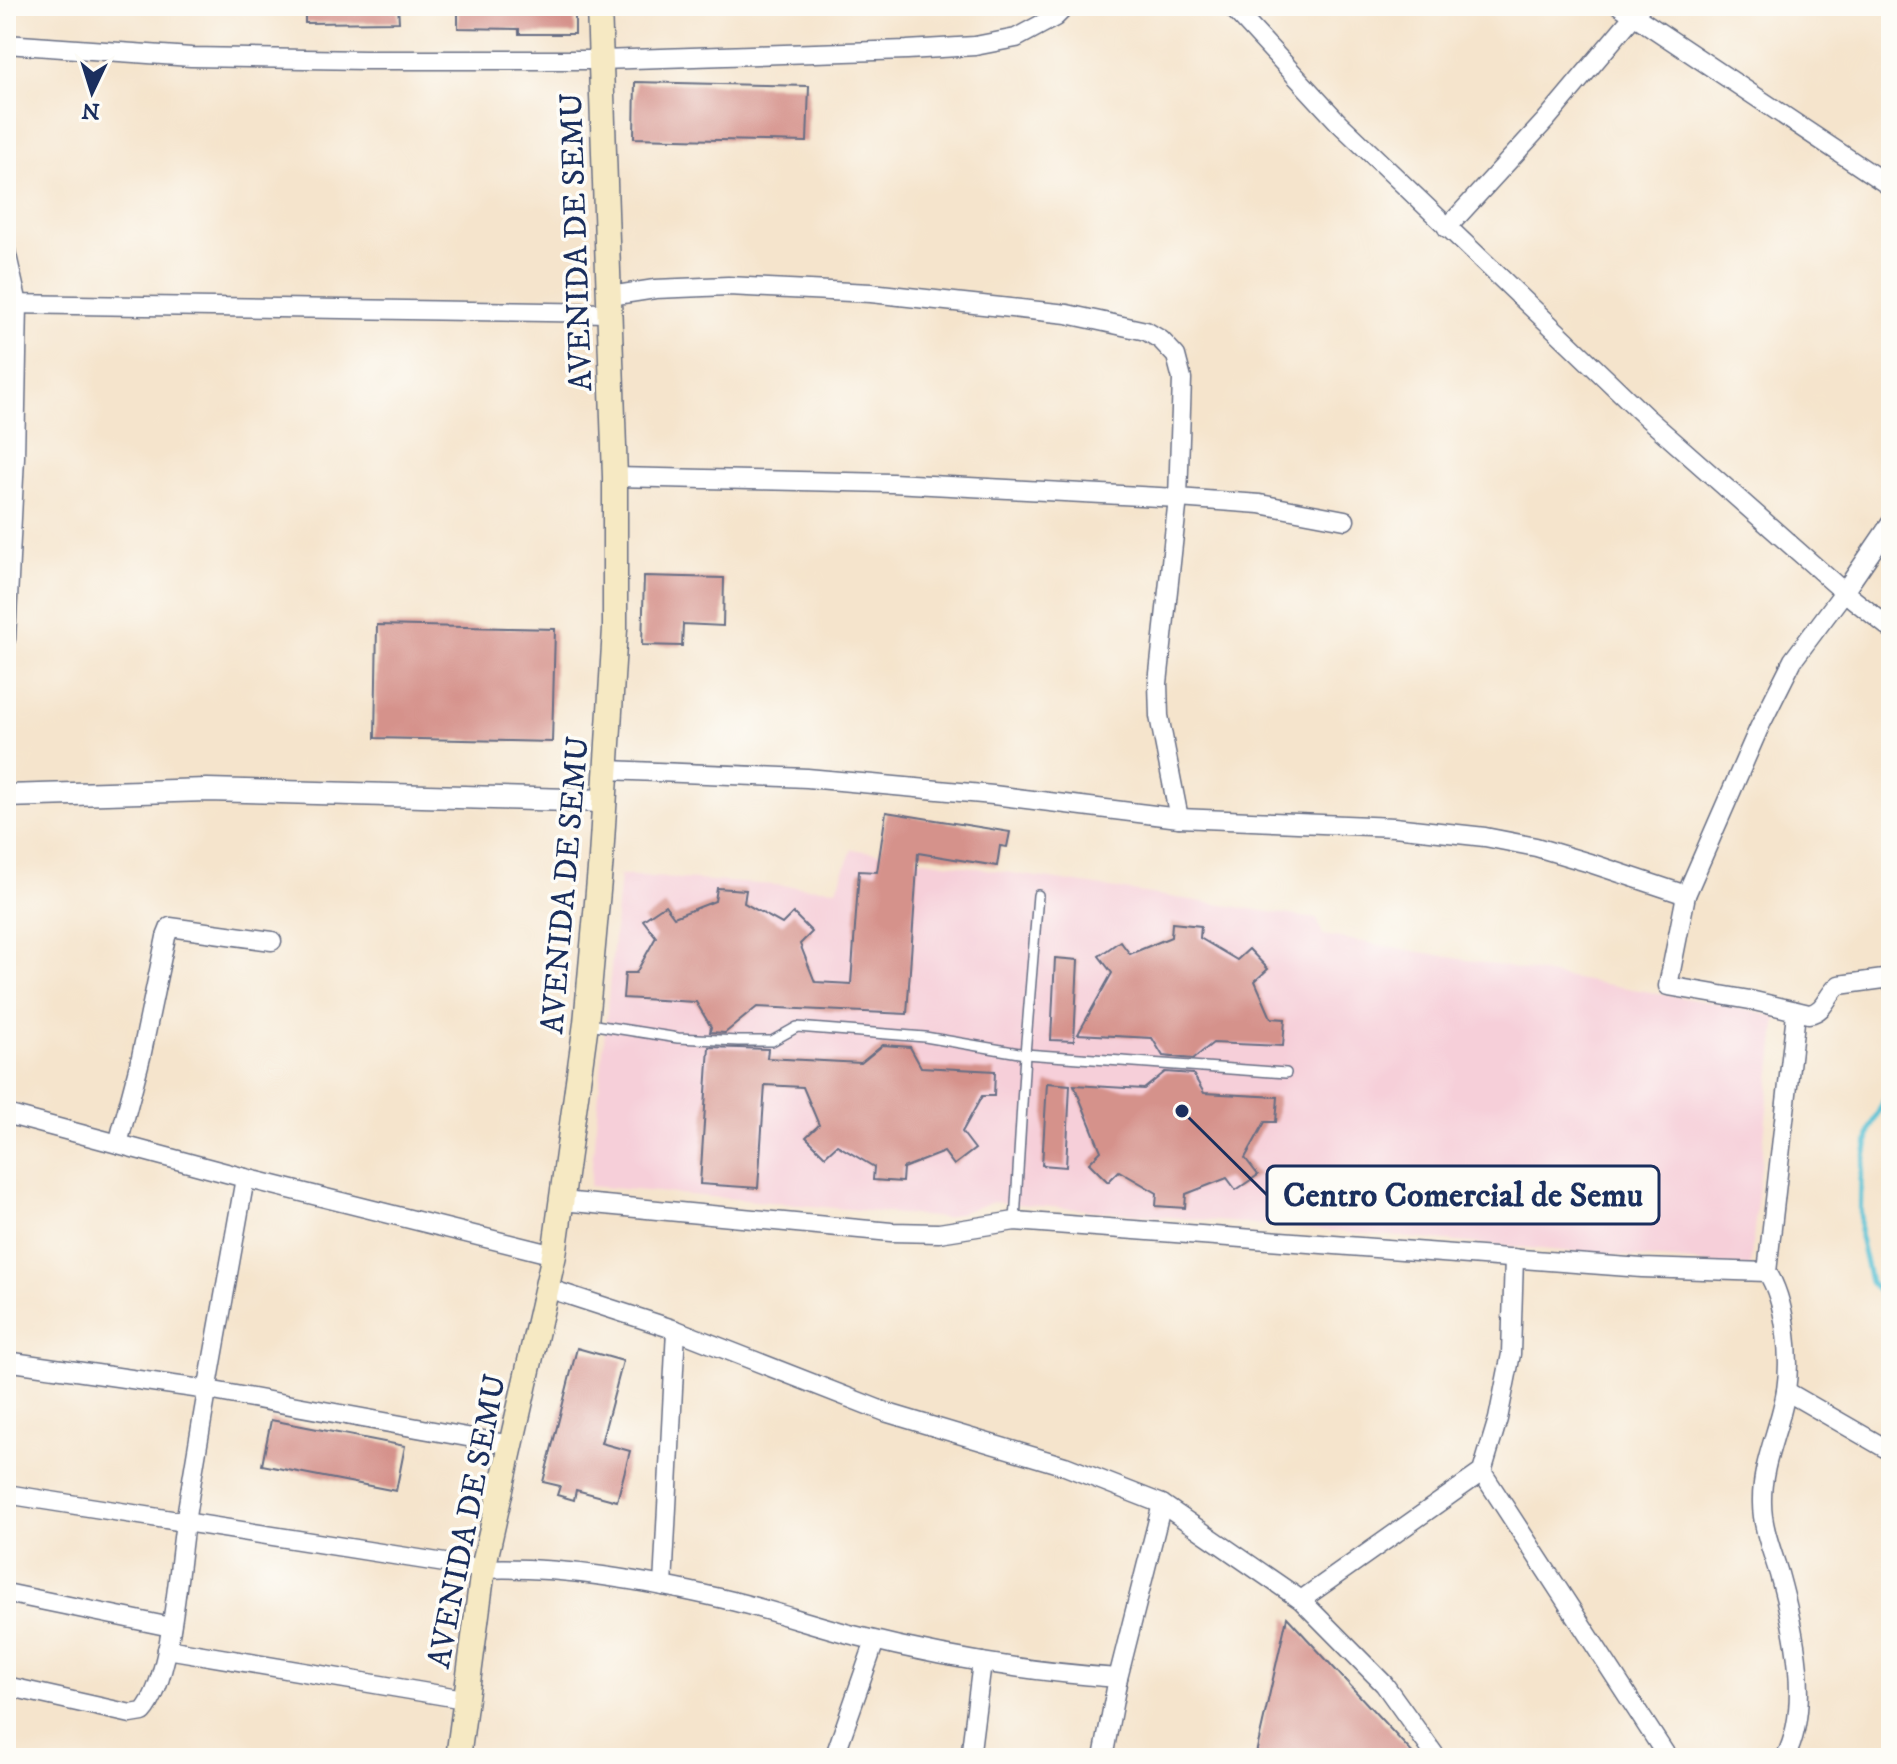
<svg xmlns="http://www.w3.org/2000/svg" width="1897" height="1764" viewBox="0 0 1897 1764" font-family="'IM FELL DW Pica',serif">
<rect width="100%" height="100%" fill="#fdfcf7"/>
<filter id="ink" filterUnits="userSpaceOnUse"><feTurbulence type="fractalNoise" baseFrequency=".0125" numOctaves="2"/><feDisplacementMap in="SourceGraphic" scale="16" xChannelSelector="R" yChannelSelector="G"/><feConvolveMatrix kernelMatrix="1 2 1 2 8 2 1 2 1" color-interpolation-filters="sRGB"/></filter>
<filter id="wash" filterUnits="userSpaceOnUse"><feTurbulence type="fractalNoise" baseFrequency=".006" numOctaves="4" result="noise"/><feDisplacementMap in="SourceGraphic" scale="32" xChannelSelector="R" yChannelSelector="G"/><feGaussianBlur stdDeviation="1.8" result="paint"/><feColorMatrix in="noise" values="0 0 0 0 0 0 0 0 0 0 0 0 0 0 0 0 0 1.4 0 .05"/><feComposite in="paint" operator="in"/></filter>
<g filter="url(#wash)">
<rect width="100%" height="100%" fill="#f5e4cc"/>
<path fill="#f6cfd9" d="M 852,849 L 1317,919 L 1323,935 L 1725,1005 L 1777,1017 L 1750,1267 L 993,1202 L 945,1218 L 590,1186 L 620,875 L 837,889 Z"/>
<g fill="none" stroke-linecap="round" stroke-linejoin="round">
<path stroke="#58c2d5" stroke-width="5" d="M 1891,1085 L 1870,1130 L 1861,1179 L 1860,1237 L 1870,1282 L 1891,1305"/>
</g>
<g id="blocks">
<g fill="#d5928b">
<path d="M 305,6 L 398,6 L 399,22 L 305,23 Z"/>
<path d="M 458,6 L 575,6 L 575,34 L 519,34 L 519,29 L 458,28 Z"/>
<path d="M 635,82 L 809,86 L 807,142 L 634,138 Z"/>
<path d="M 644,576 L 724,578 L 723,626 L 683,624 L 682,646 L 642,645 Z"/>
<path d="M 377,625 L 555,629 L 552,742 L 375,738 Z"/>
<path d="M 886,812 L 1010,832 L 1007,847 L 1000,846 L 997,866 L 918,853 L 907,1014 L 757,1007 L 725,1033 L 710,1032 L 711,1027 L 696,1002 L 623,998 L 625,973 L 636,973 L 656,937 L 643,920 L 665,905 L 674,917 L 715,901 L 717,888 L 746,890 L 744,903 L 782,924 L 793,913 L 812,932 L 800,944 L 815,982 L 851,984 L 859,871 L 877,872 Z"/>
<path d="M 1172,923 L 1201,926 L 1200,938 L 1237,960 L 1249,949 L 1268,969 L 1255,981 L 1271,1018 L 1285,1019 L 1283,1046 L 1213,1043 L 1193,1059 L 1163,1056 L 1152,1038 L 1078,1034 L 1112,973 L 1099,956 L 1120,941 L 1130,954 L 1171,937 Z"/>
<path d="M 1055,958 L 1078,960 L 1074,1041 L 1051,1040 Z"/>
<path d="M 883,1045 L 910,1047 L 921,1067 L 995,1071 L 994,1096 L 982,1096 L 962,1132 L 975,1149 L 954,1165 L 944,1152 L 903,1168 L 902,1182 L 873,1180 L 874,1167 L 837,1145 L 825,1156 L 806,1137 L 819,1125 L 803,1087 L 765,1085 L 758,1188 L 700,1184 L 709,1047 L 768,1049 L 767,1058 L 861,1063 Z"/>
<path d="M 1165,1072 L 1193,1074 L 1204,1093 L 1278,1097 L 1276,1122 L 1265,1122 L 1245,1158 L 1258,1175 L 1236,1190 L 1227,1178 L 1186,1194 L 1185,1208 L 1156,1206 L 1157,1193 L 1119,1171 L 1108,1182 L 1089,1163 L 1101,1151 L 1074,1085 L 1144,1089 Z"/>
<path d="M 1047,1083 L 1070,1085 L 1066,1167 L 1042,1165 Z"/>
<path d="M 577,1348 L 623,1361 L 601,1443 L 630,1451 L 617,1501 L 576,1490 L 574,1500 L 557,1495 L 560,1486 L 543,1482 Z"/>
<path d="M 271,1420 L 405,1446 L 396,1491 L 262,1465 Z"/>
<path d="M 1287,1617 L 1417,1758 L 1255,1758 Z"/>
</g>
</g>
</g>
<g filter="url(#ink)">
<use href="#blocks" fill-opacity="0" stroke="#676e84" stroke-width="2"/>
<g fill="none" stroke-linecap="round" stroke-linejoin="round">
<g stroke="#676e84" stroke-width="12">
<g id="service">
<path d="M 589,1024 L 678,1038 L 738,1041 L 772,1041 L 797,1027 L 925,1037 L 1025,1054 L 1286,1073"/>
<path d="M 1015,1221 L 1025,1054 L 1038,895"/>
</g>
</g>
<g stroke="#676e84" stroke-width="21">
<g id="minor">
<path d="M 1231,6 L 1338,122 L 1646,417 L 1844,592 L 1891,629"/>
<path d="M 1620,6 L 1891,187"/>
<path d="M 6,44 L 191,57 L 365,60 L 601,60 L 907,50 L 975,46 L 1016,38 L 1055,17 L 1066,6"/>
<path d="M 1447,228 L 1545,121 L 1640,8"/>
<path d="M 6,251 L 18,304 L 15,457 L 6,639"/>
<path d="M 610,296 L 655,289 L 728,286 L 871,293 L 1067,314 L 1146,331 L 1161,340 L 1176,356 L 1182,379 L 1178,498 L 1158,683 L 1159,716 L 1179,818"/>
<path d="M 6,304 L 610,313"/>
<path d="M 615,477 L 892,483 L 1178,498 L 1260,504 L 1345,520"/>
<path d="M 1891,523 L 1844,592 L 1793,660 L 1759,728 L 1686,895 L 1668,986 L 1750,1000 L 1809,1014 C 1826,1011 1826,995 1839,985 L 1891,978"/>
<path d="M 608,770 L 807,778 L 993,795 L 1179,818 L 1394,827 L 1485,837 L 1536,847 L 1593,864 L 1686,895"/>
<path d="M 6,1114 L 245,1178 L 554,1255"/>
<path d="M 118,1144 L 141,1057 L 166,937 L 170,927 L 272,941"/>
<path d="M 562,1201 L 891,1232 L 939,1233 L 1015,1221 L 1642,1268 L 1767,1272"/>
<path d="M 547,1288 L 676,1330 L 888,1413 L 1065,1466 L 1162,1504 L 1301,1600 L 1384,1684 L 1437,1758"/>
<path d="M 6,1361 L 208,1390 L 511,1445"/>
<path d="M 1786,1391 L 1890,1451"/>
<path d="M 1482,1472 L 1668,1758"/>
<path d="M 6,1494 L 483,1569 C 563,1566 646,1581 724,1599 C 768,1609 810,1624 853,1635 C 940,1657 1029,1672 1118,1678"/>
<path d="M 663,1586 L 676,1330"/>
<path d="M 6,1593 L 171,1627"/>
<path d="M 1301,1600 L 1482,1472 L 1498,1419 L 1511,1354 L 1514,1258"/>
<path d="M 167,1649 L 464,1699"/>
<path d="M 6,1686 L 131,1714 L 143,1712 C 172,1680 178,1568 185,1523 C 203,1408 225,1293 245,1178"/>
<path d="M 834,1758 L 875,1641"/>
<path d="M 970,1758 L 982,1662"/>
<path d="M 1103,1758 L 1118,1678 L 1162,1504"/>
<path d="M 1785,1758 C 1812,1706 1794,1628 1779,1574 C 1772,1551 1762,1527 1762,1503 C 1761,1463 1780,1429 1786,1391 C 1791,1357 1786,1301 1767,1272 L 1796,1013"/>
</g>
</g>
<g stroke="#676e84" stroke-width="25">
<path id="tertiary" d="M 6,796 L 207,790 L 605,801"/>
</g>
<g stroke="#676e84" stroke-width="27">
<path id="secondary" d="M 458,1758 L 483,1569 L 554,1255 L 586,1023 L 601,858 L 615,629 L 615,477 L 599,6"/>
</g>
<use href="#service" stroke="#fff" stroke-width="9"/>
<use href="#minor" stroke="#fff" stroke-width="18"/>
<use href="#tertiary" stroke="#fff" stroke-width="22"/>
<use href="#secondary" stroke="#f6e9c3" stroke-width="24"/>
</g>
</g>
<g text-anchor="middle" stroke-width="7" stroke-linejoin="round" paint-order="stroke">
<g font-size="32" fill="#1b2f5e" stroke="#fdfcf7">
<text transform="translate(575 242) rotate(-92)" y="11">AVENIDA DE SEMU</text>
<text transform="translate(564 885) rotate(-85)" y="11">AVENIDA DE SEMU</text>
<text transform="translate(466 1521) rotate(-79)" y="11">AVENIDA DE SEMU</text>
</g>
</g>
<path fill="none" stroke="#1b2f5e" stroke-width="3" d="M1182 1111L1267 1195"/>
<circle fill="#1b2f5e" stroke="#fdfcf7" stroke-width="3" cx="1182" cy="1111" r="8"/>
<rect fill="#fdfcf7" stroke="#1b2f5e" stroke-width="3" x="1267" y="1166" width="392" height="58" rx="8"/>
<g font-size="34" text-anchor="middle" font-weight="bold" fill="#1b2f5e">
<text x="1463" y="1206">Centro Comercial de Semu</text>
</g>
<rect width="1897" height="1764" fill="none" stroke="#fdfcf7" stroke-width="32"/>
<g transform="translate(92 92) rotate(184)" stroke="#fdfcf7" stroke-width="6" paint-order="stroke">
<path d="M0-6L14 30L0 20L-14 30Z" fill="#1b2f5e"/>
<text y="-12" font-size="22" font-weight="bold" text-anchor="middle" fill="#1b2f5e">N</text>
</g>
</svg>
